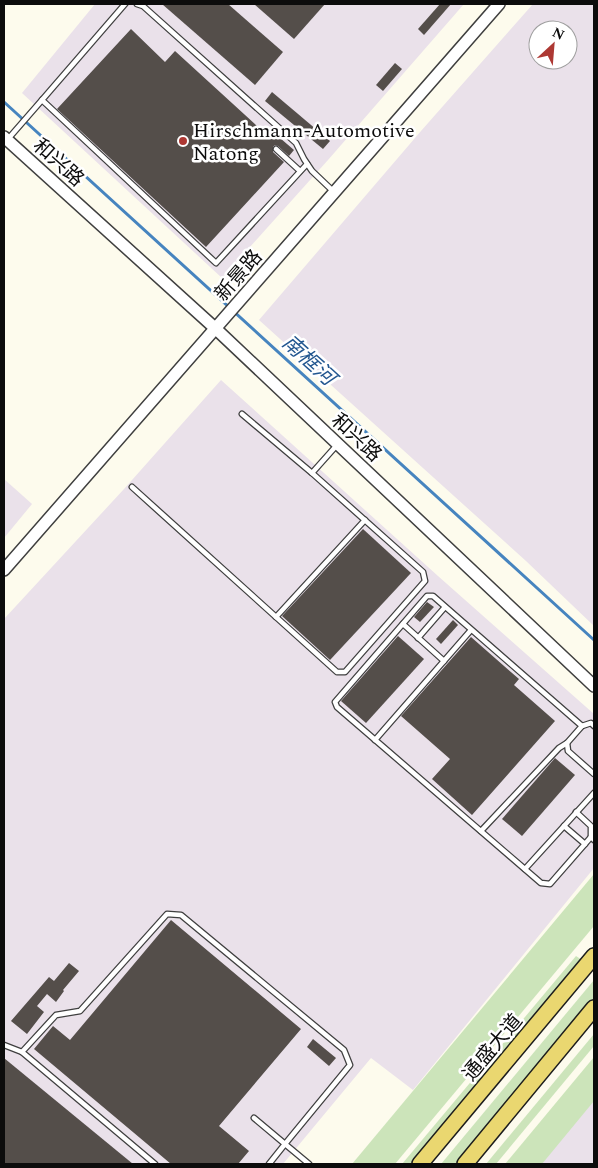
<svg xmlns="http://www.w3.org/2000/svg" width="598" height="1168" viewBox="0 0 598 1168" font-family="Spectral,'Noto Sans SC',serif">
<rect width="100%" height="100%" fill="#fdfbed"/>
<g fill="#eae1ea" fill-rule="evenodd">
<path d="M 95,4 L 464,4 L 328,160 L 222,278 L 22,93 Z"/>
<path d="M 533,4 L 594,4 L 594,626 L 526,561 L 259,320 L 421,131 ZM 538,30 L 568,30 L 568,60 L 538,60 Z"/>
<path d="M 221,380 L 438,576 L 594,714 L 594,868 L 413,1090 L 371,1058 L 283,1164 L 4,1164 L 4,619 L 124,489 Z"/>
<path d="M 4,479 L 32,504 L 4,538 Z"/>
<path d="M 594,1095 L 594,1164 L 535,1164 Z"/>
</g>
<g fill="#cce4ba">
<path d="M 594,874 L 594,926 L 395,1164 L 352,1164 Z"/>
<path d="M 576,956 L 582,960 L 412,1164 L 402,1164 Z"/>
<path d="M 594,980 L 594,1000 L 457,1164 L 441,1164 Z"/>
<path d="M 594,1034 L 594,1046 L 496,1164 L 486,1164 Z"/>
<path d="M 594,1057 L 594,1101 L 542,1164 L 505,1164 Z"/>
</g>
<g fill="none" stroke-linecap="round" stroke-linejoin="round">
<path stroke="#4684bf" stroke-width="3" d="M 4,102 L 594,640"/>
</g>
<g fill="#544e4a">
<path d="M 162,4 L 228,4 L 283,52 L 255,85 Z"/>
<path d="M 254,4 L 325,4 L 294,39 Z"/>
<path d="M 440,4 L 451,4 L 424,35 L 418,29 Z"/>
<path d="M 131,29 L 165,62 L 175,51 L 269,137 L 273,132 L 294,150 L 289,156 L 278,146 L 275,145 L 273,147 L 273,152 L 284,162 L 206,247 L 57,109 Z"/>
<path d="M 395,63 L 402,69 L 383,91 L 376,85 Z"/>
<path d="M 272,92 L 330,141 L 323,149 L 265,101 Z"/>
<path d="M 363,529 L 411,573 L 330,660 L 282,616 Z"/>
<path d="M 427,602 L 434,607 L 420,622 L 414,617 Z"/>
<path d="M 453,620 L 458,625 L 441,644 L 436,639 Z"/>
<path d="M 398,636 L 424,659 L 366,723 L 341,701 Z"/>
<path d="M 471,637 L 519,679 L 514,685 L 555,721 L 472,815 L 432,779 L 450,759 L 401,716 Z"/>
<path d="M 555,758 L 575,775 L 522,836 L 502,819 Z"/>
<path d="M 171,920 L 301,1029 L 219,1126 L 249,1151 L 238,1164 L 171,1164 L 34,1049 L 53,1026 L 70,1040 Z"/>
<path d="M 69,963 L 79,971 L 63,990 L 64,991 L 56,1002 L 47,994 L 37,1006 L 44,1012 L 27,1034 L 11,1021 L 49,977 L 54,981 Z"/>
<path d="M 313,1039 L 336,1058 L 329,1066 L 307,1047 Z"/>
<path d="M 4,1058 L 133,1164 L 4,1164 Z"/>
</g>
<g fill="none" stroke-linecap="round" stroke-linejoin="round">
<g stroke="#3f3f3f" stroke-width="7">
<g id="service">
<path d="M 125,4 L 42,100 L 216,263 L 307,164"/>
<path d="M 137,4 L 143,6 L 296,143 L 304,159 L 312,171 L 334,192"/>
<path d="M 8,139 L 42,100"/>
<path d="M 276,149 L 300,171"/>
<path d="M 312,473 L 337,445"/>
<path d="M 132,487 L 337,672 L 345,672 L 425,581 L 423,572 L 312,473 L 242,414"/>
<path d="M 276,617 L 365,520"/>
<path d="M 403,624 L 444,661"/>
<path d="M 418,638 L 445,607"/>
<path d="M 582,726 L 433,596 L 427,596 L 335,702 L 337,707 L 541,883 L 550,884 L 591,837 L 594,840"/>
<path d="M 594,726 L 591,723 L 582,726 L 567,743 L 568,751 L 594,774"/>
<path d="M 375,740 L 471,630"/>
<path d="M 576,812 L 591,826 L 591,837"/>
<path d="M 564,826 L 585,844"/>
<path d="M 481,831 L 559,748 L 567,743"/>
<path d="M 525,869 L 594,793"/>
<path d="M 4,1045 L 22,1052"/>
<path d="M 254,1118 L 285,1144 L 269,1164"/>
<path d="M 155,1164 L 22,1052 L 56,1015 L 80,1011 L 167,914 L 181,915 L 344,1050 L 350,1065 L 285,1144 L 309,1164"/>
</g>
</g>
<g stroke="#3f3f3f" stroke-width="14">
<g id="tertiary">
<path d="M 4,137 L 216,329 L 594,686"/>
<path d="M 4,570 L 499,4"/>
</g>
</g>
<g stroke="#1d1d1d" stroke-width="18">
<g id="primary">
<path d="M 420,1164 L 594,956"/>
<path d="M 465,1164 L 594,1008"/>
</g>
</g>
<use href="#service" stroke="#fff" stroke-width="4.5"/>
<use href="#tertiary" stroke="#fff" stroke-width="11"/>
<use href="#primary" stroke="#ead770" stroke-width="15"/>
</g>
<circle fill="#ad3833" stroke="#fff" stroke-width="2" cx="183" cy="141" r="5"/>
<g text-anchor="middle" stroke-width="5" stroke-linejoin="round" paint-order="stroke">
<g font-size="20" fill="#0c0c0c" stroke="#fff" text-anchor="start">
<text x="193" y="137">Hirschmann-Automotive<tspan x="193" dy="23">Natong</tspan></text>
</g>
<g font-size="20" fill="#0c0c0c" stroke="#fff">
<text transform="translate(59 162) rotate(42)" y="7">和兴路</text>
<text transform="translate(238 275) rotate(-49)" y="7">新景路</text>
<text transform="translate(357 437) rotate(43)" y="7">和兴路</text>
<text transform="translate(492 1047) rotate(-50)" y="7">通盛大道</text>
</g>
<g font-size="21" font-style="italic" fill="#235790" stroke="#fff">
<text transform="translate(309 360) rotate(42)" y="7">南框河</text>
</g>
</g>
<rect width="598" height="1168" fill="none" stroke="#0c0c0c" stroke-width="10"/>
<g transform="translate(553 45) rotate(26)"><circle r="24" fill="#ffffff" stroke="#9e9e9e"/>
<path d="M0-4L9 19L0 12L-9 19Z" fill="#ad3833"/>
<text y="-8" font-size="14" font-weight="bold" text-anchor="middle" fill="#0c0c0c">N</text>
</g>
</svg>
